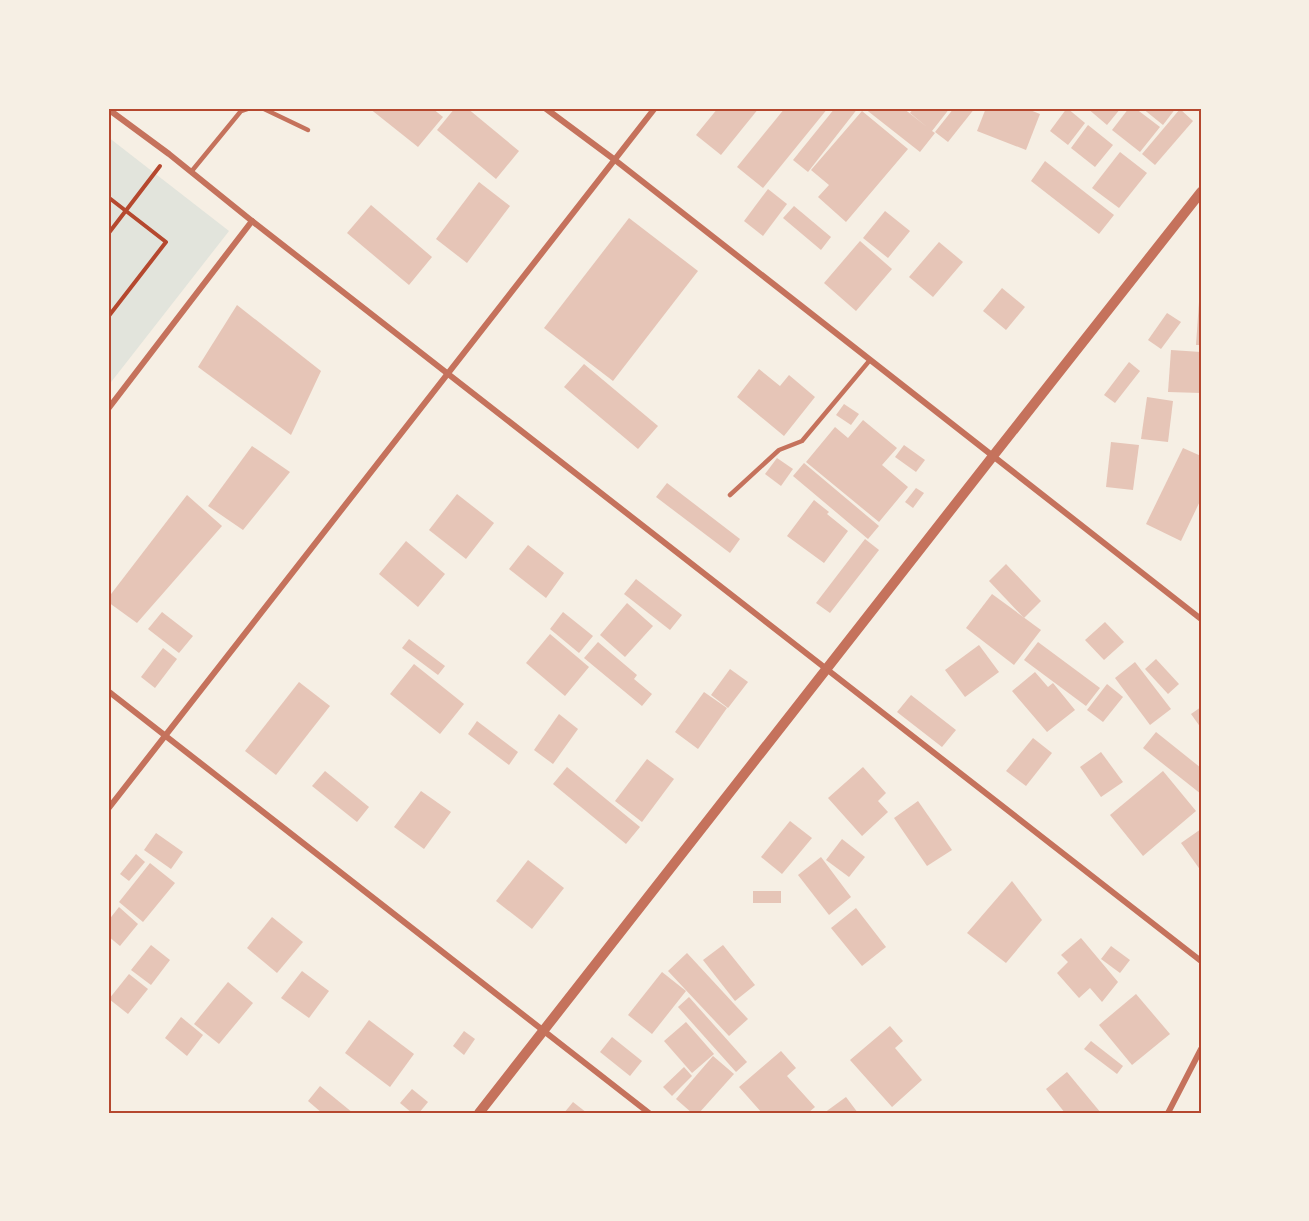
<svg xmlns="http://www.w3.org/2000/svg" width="1309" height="1221" viewBox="0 0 1309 1221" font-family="'DM Sans',sans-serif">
<rect width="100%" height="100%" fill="#f6efe4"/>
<path fill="#e2e4dc" d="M 108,137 L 229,231 L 108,386 Z"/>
<g fill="#e6c5b7">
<path d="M 369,108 L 432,108 L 443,117 L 418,147 Z"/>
<path d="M 455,108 L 467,108 L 519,151 L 496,179 L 437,130 Z"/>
<path d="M 718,108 L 759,108 L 721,155 L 696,135 Z"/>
<path d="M 785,108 L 828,108 L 763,188 L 737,167 Z"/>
<path d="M 835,108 L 858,108 L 808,172 L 793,160 Z"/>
<path d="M 864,108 L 903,108 L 927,127 L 910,113 L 914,108 L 950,108 L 932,131 L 935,133 L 920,152 Z"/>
<path d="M 954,108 L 975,108 L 948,142 L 935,132 Z"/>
<path d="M 986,108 L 1025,108 L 1040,114 L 1026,150 L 977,131 Z"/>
<path d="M 1067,108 L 1085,123 L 1068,145 L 1050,131 Z"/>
<path d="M 1087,108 L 1121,108 L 1107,125 Z"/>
<path d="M 1129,108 L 1135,108 L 1160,127 L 1140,152 L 1112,130 Z"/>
<path d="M 1142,108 L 1176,108 L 1163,125 Z"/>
<path d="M 1180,109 L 1193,121 L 1155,165 L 1142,154 Z"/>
<path d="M 862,111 L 908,149 L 846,222 L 818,197 L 829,185 L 811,170 Z"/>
<path d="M 1088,125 L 1113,145 L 1095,167 L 1071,148 Z"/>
<path d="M 1120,152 L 1147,173 L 1119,208 L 1092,188 Z"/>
<path d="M 1045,161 L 1114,215 L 1099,234 L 1031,181 Z"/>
<path d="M 479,182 L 510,206 L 467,263 L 436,239 Z"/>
<path d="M 768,189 L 787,204 L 763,236 L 744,221 Z"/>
<path d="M 371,205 L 432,257 L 409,285 L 347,233 Z"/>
<path d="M 794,206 L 831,237 L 821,250 L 783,218 Z"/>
<path d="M 885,211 L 910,231 L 888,258 L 863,238 Z"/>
<path d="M 629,218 L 698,271 L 613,381 L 544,328 Z"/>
<path d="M 860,241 L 892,269 L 856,311 L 824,283 Z"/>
<path d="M 939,242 L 963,262 L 933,297 L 909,277 Z"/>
<path d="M 1002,288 L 1025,307 L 1006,330 L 983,311 Z"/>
<path d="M 1199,302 L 1201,302 L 1201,345 L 1196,345 Z"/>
<path d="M 237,305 L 321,371 L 291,435 L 198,367 Z"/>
<path d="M 1167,313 L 1181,322 L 1161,349 L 1148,340 Z"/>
<path d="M 1171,350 L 1201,352 L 1201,393 L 1168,392 Z"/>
<path d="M 1129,362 L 1140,371 L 1115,403 L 1104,395 Z"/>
<path d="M 584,364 L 658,426 L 638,449 L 564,387 Z"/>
<path d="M 759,369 L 780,386 L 789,375 L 815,397 L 784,436 L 737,397 Z"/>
<path d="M 1147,397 L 1173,401 L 1168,442 L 1141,439 Z"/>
<path d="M 844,404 L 859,414 L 851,425 L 836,415 Z"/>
<path d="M 863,420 L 897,448 L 882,465 L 908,487 L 879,522 L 806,462 L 835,427 L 848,438 Z"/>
<path d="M 1111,442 L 1139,445 L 1133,490 L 1106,487 Z"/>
<path d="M 904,445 L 925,460 L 916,472 L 895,457 Z"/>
<path d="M 252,446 L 290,472 L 243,530 L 208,506 Z"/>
<path d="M 1183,448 L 1201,456 L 1201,499 L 1181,541 L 1146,524 Z"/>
<path d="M 777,458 L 793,469 L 781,486 L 765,474 Z"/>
<path d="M 804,463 L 879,526 L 868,539 L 793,476 Z"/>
<path d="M 667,483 L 740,539 L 730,553 L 656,497 Z"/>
<path d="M 916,488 L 924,493 L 913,508 L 905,502 Z"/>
<path d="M 457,494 L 494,523 L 466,559 L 429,530 Z"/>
<path d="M 187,495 L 222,526 L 137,623 L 108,602 L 108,598 Z"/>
<path d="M 814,500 L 829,512 L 827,514 L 848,531 L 824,563 L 787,536 Z"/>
<path d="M 865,539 L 879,550 L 830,613 L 816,603 Z"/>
<path d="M 406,541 L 445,574 L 418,607 L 379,574 Z"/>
<path d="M 528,545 L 564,573 L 546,598 L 509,569 Z"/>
<path d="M 1006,564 L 1041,601 L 1024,618 L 989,581 Z"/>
<path d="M 636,579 L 682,615 L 670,630 L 624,594 Z"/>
<path d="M 992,594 L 1041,630 L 1014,665 L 966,628 Z"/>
<path d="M 627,603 L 653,626 L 625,657 L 600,635 Z"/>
<path d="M 162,612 L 193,636 L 179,653 L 148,629 Z"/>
<path d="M 563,612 L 593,636 L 579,653 L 550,629 Z"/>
<path d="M 1105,622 L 1124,642 L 1104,660 L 1085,640 Z"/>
<path d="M 550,634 L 589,667 L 565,696 L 526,663 Z"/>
<path d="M 409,639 L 445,666 L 438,675 L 402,648 Z"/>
<path d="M 598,642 L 637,675 L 634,679 L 652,694 L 642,706 L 584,658 Z"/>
<path d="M 1038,642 L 1100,688 L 1086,706 L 1024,660 Z"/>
<path d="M 979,645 L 999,672 L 965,697 L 945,670 Z"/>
<path d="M 163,648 L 177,659 L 155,688 L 141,677 Z"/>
<path d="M 1156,659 L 1179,684 L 1168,694 L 1145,669 Z"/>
<path d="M 1135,662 L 1171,709 L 1150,725 L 1115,678 Z"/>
<path d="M 414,664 L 464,704 L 440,734 L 390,694 Z"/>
<path d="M 730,669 L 748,682 L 728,708 L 711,695 Z"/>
<path d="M 1035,672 L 1048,687 L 1053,683 L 1075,710 L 1047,732 L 1012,691 Z"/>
<path d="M 299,682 L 330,706 L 276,775 L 245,751 Z"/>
<path d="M 1107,684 L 1123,697 L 1103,722 L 1087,710 Z"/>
<path d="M 704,692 L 727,708 L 698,749 L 675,732 Z"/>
<path d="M 911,695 L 956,730 L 942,747 L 897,712 Z"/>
<path d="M 1201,707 L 1201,728 L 1191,714 Z"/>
<path d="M 559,714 L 578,729 L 553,764 L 534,750 Z"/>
<path d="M 477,721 L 518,752 L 509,765 L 468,734 Z"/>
<path d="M 1156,732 L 1201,768 L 1201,794 L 1143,748 Z"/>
<path d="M 1033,738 L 1052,753 L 1026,786 L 1006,771 Z"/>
<path d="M 1101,752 L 1123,782 L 1101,797 L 1080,767 Z"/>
<path d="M 647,759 L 674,779 L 642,822 L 615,801 Z"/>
<path d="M 567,767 L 640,827 L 626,844 L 553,784 Z"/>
<path d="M 863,767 L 886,793 L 878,801 L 888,812 L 862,836 L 828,798 Z"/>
<path d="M 325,771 L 369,807 L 357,822 L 312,786 Z"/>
<path d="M 1163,771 L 1196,811 L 1143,856 L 1110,815 Z"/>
<path d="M 421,791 L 451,812 L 424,849 L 394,827 Z"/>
<path d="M 918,801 L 952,850 L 927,866 L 894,818 Z"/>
<path d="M 790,821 L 812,838 L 782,874 L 761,857 Z"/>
<path d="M 1201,829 L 1201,871 L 1181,843 Z"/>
<path d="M 156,833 L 183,852 L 171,869 L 144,850 Z"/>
<path d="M 842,839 L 865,857 L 849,877 L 826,860 Z"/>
<path d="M 136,854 L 145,862 L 129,881 L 120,874 Z"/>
<path d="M 821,857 L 851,897 L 829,915 L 798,875 Z"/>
<path d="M 528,860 L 564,888 L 532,929 L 496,901 Z"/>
<path d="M 150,863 L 175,883 L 143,922 L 119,902 Z"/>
<path d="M 1012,881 L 1042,920 L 1006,963 L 967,933 Z"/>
<rect x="753" y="891" width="28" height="12"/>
<path d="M 119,907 L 138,924 L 120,946 L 108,936 L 108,921 Z"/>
<path d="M 856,908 L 886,947 L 862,966 L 831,928 Z"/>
<path d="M 272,917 L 303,942 L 277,973 L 247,948 Z"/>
<path d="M 1081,938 L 1118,982 L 1102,1002 L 1090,988 L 1079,998 L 1057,973 L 1068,962 L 1061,955 Z"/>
<path d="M 151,945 L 170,960 L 151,985 L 131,970 Z"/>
<path d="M 723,945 L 755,985 L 735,1001 L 703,960 Z"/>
<path d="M 1111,946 L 1130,960 L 1120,973 L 1101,959 Z"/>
<path d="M 687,953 L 748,1019 L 729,1036 L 668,971 Z"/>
<path d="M 302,971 L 329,991 L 309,1018 L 281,998 Z"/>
<path d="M 662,972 L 686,991 L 652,1034 L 628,1015 Z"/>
<path d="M 129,974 L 148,989 L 128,1014 L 109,999 Z"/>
<path d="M 228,982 L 253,1003 L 219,1044 L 194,1024 Z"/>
<path d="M 1136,994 L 1170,1034 L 1132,1065 L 1099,1025 Z"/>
<path d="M 689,997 L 747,1062 L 736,1072 L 678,1007 Z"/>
<path d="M 181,1017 L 203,1035 L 187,1056 L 165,1038 Z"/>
<path d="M 369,1020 L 414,1054 L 390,1087 L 345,1053 Z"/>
<path d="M 686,1022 L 714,1054 L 692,1073 L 664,1041 Z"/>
<path d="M 890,1026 L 903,1041 L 895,1048 L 922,1080 L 892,1107 L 850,1060 Z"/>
<path d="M 464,1031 L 475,1039 L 464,1055 L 453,1046 Z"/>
<path d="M 612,1037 L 642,1061 L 630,1076 L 600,1052 Z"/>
<path d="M 1091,1041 L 1123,1066 L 1117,1074 L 1084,1049 Z"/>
<path d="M 781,1051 L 796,1068 L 787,1076 L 815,1107 L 808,1113 L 762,1113 L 739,1087 Z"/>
<path d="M 713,1056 L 734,1074 L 699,1113 L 692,1113 L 676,1099 Z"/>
<path d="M 684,1067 L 692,1076 L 672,1096 L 663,1087 Z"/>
<path d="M 1067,1072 L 1101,1113 L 1065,1113 L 1046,1089 Z"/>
<path d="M 320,1086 L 353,1113 L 322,1113 L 308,1101 Z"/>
<path d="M 412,1089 L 428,1102 L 419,1113 L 412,1113 L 400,1103 Z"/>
<path d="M 846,1097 L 858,1113 L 824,1113 Z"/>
<path d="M 573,1102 L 587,1113 L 564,1113 Z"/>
</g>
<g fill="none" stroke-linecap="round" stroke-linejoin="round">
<g stroke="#b5482f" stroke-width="4">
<path d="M 108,197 L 166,242 L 108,317"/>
<path d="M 108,234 L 160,166"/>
</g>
<g stroke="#c5725c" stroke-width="4.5">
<path d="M 262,108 L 308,130"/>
<path d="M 191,172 L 241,111 L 250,108"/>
<path d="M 730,495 L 779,450 L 802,441 L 870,360"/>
</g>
<g stroke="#c5725c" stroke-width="6">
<path d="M 545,108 L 615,160 L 1201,619"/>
<path d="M 108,109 L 169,154 L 252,221 L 1201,961"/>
<path d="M 108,409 L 252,221"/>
<path d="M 108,691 L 649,1113"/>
<path d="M 108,809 L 655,108"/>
<path d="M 1168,1113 L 1201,1049"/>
</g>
<path stroke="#c5725c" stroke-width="10" d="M 479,1113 L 993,456 L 1201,192"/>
</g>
<rect width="1309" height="1221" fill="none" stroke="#f6efe4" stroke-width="219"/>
<rect x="110" y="110" width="1090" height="1002" fill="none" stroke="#b5482f" stroke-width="2"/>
</svg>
